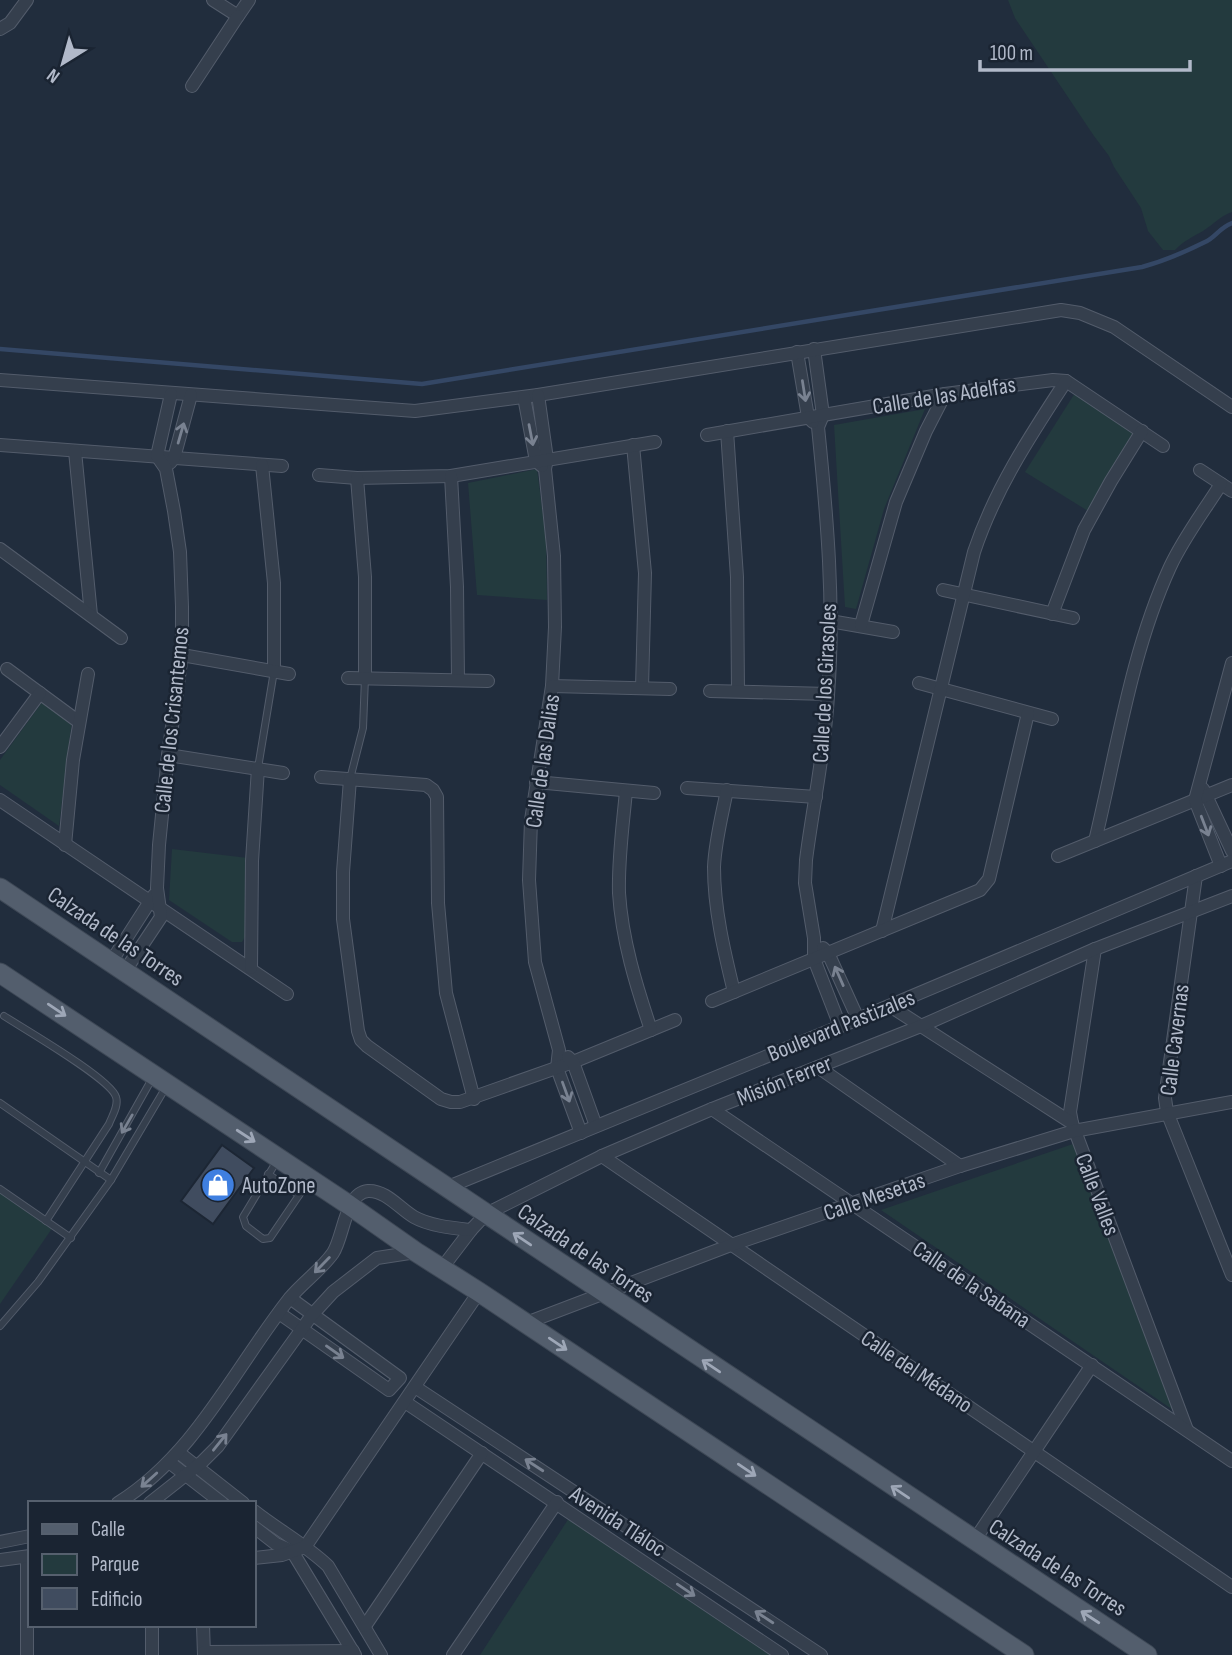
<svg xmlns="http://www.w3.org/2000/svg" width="1232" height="1655" viewBox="0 0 1232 1655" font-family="'Sofia Sans Condensed',sans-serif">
<rect width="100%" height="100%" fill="#212d3d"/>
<g fill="#233a3e">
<path d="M 1008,0 L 1232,0 L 1232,212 C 1220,216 1214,224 1203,231 C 1192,237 1184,241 1175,250 L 1163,250 L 1148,231 L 1141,208 L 1114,167 L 1109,156 L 1094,136 L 1015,18 Z"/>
<path d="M 1075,393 L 1137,432 L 1088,511 L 1025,472 Z"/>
<path d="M 925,409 L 884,509 L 856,609 L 845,607 L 834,425 Z"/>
<path d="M 537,469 L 546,538 L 547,600 L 477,595 L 468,483 Z"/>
<path d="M 43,701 L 72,720 L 59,826 L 0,785 L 0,760 Z"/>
<path d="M 172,849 L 248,858 L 245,937 L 242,942 L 232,942 L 169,900 Z"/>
<path d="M 1073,1144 L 1179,1414 L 881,1210 Z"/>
<path d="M 0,1189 L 53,1227 L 0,1304 Z"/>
<path d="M 569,1518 L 778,1655 L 480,1655 Z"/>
</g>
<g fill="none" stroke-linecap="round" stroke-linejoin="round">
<path stroke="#344765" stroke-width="4.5" d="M 0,349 L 422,384 L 1142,267 C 1164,261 1185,252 1205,242 C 1216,237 1219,228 1232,223"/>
</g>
<path fill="#404c5f" stroke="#1c2634" stroke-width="2" d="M 222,1145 L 254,1168 L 213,1224 L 181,1201 Z"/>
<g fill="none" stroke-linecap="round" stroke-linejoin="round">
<g stroke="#535c6b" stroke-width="8">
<g id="lane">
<path d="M 258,768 L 274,671"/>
<path d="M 350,779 L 363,728 L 365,678"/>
<path d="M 4,1016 C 24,1029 111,1079 116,1097 C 119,1106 112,1116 109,1124 L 46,1221"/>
<path d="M 0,1103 L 111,1180"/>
<path d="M 278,1159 L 243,1217 L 246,1226 L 263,1239 L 270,1238 L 308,1182"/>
<path d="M 99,1173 L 153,1077"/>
<path d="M 268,1174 L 299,1195"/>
<path d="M 0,1189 L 71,1238"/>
<path d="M 0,1326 L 38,1282 L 111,1180 L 166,1087"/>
</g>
</g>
<g stroke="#535c6b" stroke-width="14">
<g id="street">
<path d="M 213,0 L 238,16 L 249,0"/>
<path d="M 0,29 L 10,23 L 27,0"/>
<path d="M 192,86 L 238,16"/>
<path d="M 814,349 L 823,415 L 818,427 C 827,516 835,606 828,695 C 825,751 813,805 806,860 L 805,883 L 814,938 L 814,959 L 840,1026"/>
<path d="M 797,352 L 808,417 L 813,422"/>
<path d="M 0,380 L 415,411 L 538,395 L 1061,310 L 1080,313 L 1114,327 L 1232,407"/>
<path d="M 538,395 L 547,459 L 545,469 L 554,556 L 555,627 L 552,686 L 531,820 L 529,880 L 535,962 L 559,1050 L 557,1068 L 581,1133"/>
<path d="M 524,397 L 536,461 L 542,466"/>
<path d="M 727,431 L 737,577 L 738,691"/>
<path d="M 707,435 L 945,394 L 1053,380 L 1066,381 L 1163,446"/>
<path d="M 0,445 L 282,466"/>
<path d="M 633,445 L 645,573 L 642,688"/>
<path d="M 75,451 L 91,615"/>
<path d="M 170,463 L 174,458 L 191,395"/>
<path d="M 262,465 L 274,583 L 274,671"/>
<path d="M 1200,470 L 1232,491"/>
<path d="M 319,475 L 357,478 L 451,476 L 655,442"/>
<path d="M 451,476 L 457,587 L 458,680"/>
<path d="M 357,478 L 365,577 L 365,678"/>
<path d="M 0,549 L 121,638"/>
<path d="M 943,590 L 1073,618"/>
<path d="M 1052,614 L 1084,530 L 1111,481 L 1142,431"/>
<path d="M 830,621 L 893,632"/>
<path d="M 861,625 L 896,502 L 926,431 L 945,394"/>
<path d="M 182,655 L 289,674"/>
<path d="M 7,669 L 79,722"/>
<path d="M 348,678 L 488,681"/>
<path d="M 919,683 L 1052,719"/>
<path d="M 552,686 L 670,689"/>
<path d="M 710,691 L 828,694"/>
<path d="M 0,747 L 40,693"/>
<path d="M 168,755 L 283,773"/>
<path d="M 321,777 L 426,785 L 433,790 L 437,797 L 438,903 L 446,993 L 474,1099"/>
<path d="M 350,779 L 343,872 L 343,919 L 358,1031 L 361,1040 L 367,1046 L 441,1099 L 451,1102 L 460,1102 L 573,1062 L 675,1020"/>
<path d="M 536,782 L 654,793"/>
<path d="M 687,788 L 816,797"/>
<path d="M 1203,789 L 1232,851"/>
<path d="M 727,790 C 722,815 715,842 714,867 C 714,909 724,951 734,992"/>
<path d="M 626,791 C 623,824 618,859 619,893 C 622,940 636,985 651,1030"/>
<path d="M 0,800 L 287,994"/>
<path d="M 1095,841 C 1117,750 1131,652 1170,567 C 1184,537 1204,511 1221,484"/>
<path d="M 65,845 L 73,760 L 88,674"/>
<path d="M 1058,856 L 1232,785"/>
<path d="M 1221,866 L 1195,800 L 1232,663"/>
<path d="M 1196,876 L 1165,1098 L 1167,1112 L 1232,1275"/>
<path d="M 882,931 L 974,552 C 995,489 1030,436 1066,381"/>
<path d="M 823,948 L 828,953 L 858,1019"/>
<path d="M 1095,949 L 1070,1112 L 1072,1123 L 1187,1430"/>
<path d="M 111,962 L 154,895"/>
<path d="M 251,968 L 252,861 L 258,768"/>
<path d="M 125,971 L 161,917 L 157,888 L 159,845 L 168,755 L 182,655 L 182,607 L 180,552 L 174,511 L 166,469 L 157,456 L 171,394"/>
<path d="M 712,1001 L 980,890 L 989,879 L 1028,713"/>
<path d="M 890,1006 L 1072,1123"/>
<path d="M 568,1057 L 573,1062 L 596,1126"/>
<path d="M 818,1067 L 960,1166"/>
<path d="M 712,1109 L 1232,1461"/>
<path d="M 602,1156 L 1232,1587"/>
<path d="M 448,1187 L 858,1019 L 1232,861"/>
<path d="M 442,1268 L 471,1230"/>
<path d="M 279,1313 L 389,1390 L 400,1378 L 290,1298"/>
<path d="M 526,1323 L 731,1245 L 960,1166 L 1074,1131 L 1232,1102"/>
<path d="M 415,1387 L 821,1655"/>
<path d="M 405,1402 L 782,1655"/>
<path d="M 178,1452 L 243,1503"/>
<path d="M 169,1462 L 222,1503"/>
<path d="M 118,1503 C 196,1454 234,1369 289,1299 C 302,1283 321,1270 333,1253 C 344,1236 345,1193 368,1191 C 386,1190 400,1209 414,1217 C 430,1226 453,1228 471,1230 L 486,1214 L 602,1156 L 712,1109 L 921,1026 L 1095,949 L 1232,896"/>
<path d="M 150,1503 L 202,1462 L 218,1446 L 312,1315 L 333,1292 L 377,1258 L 416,1252"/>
<path d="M 254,1511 C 278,1530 306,1545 328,1566 L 381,1655"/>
<path d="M 254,1527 L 276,1544 L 292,1551 L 355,1655"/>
<path d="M 974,1541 L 1092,1365"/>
<path d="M 0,1542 L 30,1536"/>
<path d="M 27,1557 L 27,1655"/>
<path d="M 254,1558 L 282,1555 L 305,1547 L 479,1292"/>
<path d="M 0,1560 L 30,1556"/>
<path d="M 203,1625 L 204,1655"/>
<path d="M 365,1626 L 482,1453"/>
<path d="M 204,1652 L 353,1651"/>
<path d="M 152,1655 L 152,1625"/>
<path d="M 453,1655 L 557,1502"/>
</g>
</g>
<g stroke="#3e4856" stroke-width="21">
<g id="primary">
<path d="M 0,888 C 383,1143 763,1401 1147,1655"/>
<path d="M 0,973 L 349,1205 L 416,1252 L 479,1292 L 1024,1655"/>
</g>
</g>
<use href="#lane" stroke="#353f4d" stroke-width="6"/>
<use href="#street" stroke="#353f4d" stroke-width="12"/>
<use href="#primary" stroke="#535e6d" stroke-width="19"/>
</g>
<defs><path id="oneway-shaft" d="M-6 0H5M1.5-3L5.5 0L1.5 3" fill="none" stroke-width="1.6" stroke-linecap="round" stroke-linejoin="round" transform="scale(1.75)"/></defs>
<g stroke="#798291">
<use href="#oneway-shaft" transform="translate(804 391) rotate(81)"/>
<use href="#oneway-shaft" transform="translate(181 433) rotate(-74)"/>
<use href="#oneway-shaft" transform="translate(531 435) rotate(79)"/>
<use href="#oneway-shaft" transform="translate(1205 826) rotate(69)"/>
<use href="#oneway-shaft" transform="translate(839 976) rotate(-114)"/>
<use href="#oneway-shaft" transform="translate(566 1092) rotate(70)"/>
<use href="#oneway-shaft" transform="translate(127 1124) rotate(120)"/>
<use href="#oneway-shaft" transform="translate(322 1265) rotate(134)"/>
<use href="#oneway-shaft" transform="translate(335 1352) rotate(35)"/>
<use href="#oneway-shaft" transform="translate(220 1442) rotate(-51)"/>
<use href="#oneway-shaft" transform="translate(534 1465) rotate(-147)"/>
<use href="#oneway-shaft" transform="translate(149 1480) rotate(138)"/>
<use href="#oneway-shaft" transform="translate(686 1590) rotate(34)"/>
<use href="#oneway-shaft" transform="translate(764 1617) rotate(-147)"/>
</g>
<g stroke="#9ea7b7">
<use href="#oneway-shaft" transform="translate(57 1010) rotate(34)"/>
<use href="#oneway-shaft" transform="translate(246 1136) rotate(33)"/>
<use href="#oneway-shaft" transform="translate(522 1239) rotate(-146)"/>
<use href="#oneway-shaft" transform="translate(558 1344) rotate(34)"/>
<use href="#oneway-shaft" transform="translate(711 1366) rotate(-146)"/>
<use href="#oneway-shaft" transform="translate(747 1470) rotate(34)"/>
<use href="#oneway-shaft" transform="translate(900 1492) rotate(-146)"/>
<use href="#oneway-shaft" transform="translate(1090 1617) rotate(-147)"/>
</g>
<defs>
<g id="shop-disc" transform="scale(1.75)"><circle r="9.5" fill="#3f7fe0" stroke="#1a2432"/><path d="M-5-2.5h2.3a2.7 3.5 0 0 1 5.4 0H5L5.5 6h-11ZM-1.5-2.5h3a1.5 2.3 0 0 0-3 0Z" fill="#fff"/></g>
</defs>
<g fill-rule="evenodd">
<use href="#shop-disc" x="218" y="1185"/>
</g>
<g text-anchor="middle" stroke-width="5" stroke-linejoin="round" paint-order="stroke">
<g font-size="23" fill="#b1b9c9" stroke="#1a2432">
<text transform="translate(944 395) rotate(-9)" y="8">Calle de las Adelfas</text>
<text transform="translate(824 683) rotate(-87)" y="8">Calle de los Girasoles</text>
<text transform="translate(171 720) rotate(-84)" y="8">Calle de los Crisantemos</text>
<text transform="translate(542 761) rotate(-82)" y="8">Calle de las Dalias</text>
<text transform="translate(116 936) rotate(34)" y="8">Calzada de las Torres</text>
<text transform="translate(841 1025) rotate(-22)" y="8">Boulevard Pastizales</text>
<text transform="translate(1174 1040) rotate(-83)" y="8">Calle Cavernas</text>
<text transform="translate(784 1080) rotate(-22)" y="8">Misión Ferrer</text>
<text transform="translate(1098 1194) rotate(69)" y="8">Calle Valles</text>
<text transform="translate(874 1196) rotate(-19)" y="8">Calle Mesetas</text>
<text transform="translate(586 1253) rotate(34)" y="8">Calzada de las Torres</text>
<text transform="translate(972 1284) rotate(34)" y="8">Calle de la Sabana</text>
<text transform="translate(917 1371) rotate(34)" y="8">Calle del Médano</text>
<text transform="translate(618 1521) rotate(33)" y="8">Avenida Tláloc</text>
<text transform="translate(1058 1567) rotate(33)" y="8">Calzada de las Torres</text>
</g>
<g font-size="23" fill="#b1b9c9" stroke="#1a2432" text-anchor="start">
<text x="242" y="1193">AutoZone</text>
</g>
</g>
<rect x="28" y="1501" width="228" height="126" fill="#1a2432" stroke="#56606e" stroke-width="2"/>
<rect x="42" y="1524" width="35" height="10" fill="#535e6d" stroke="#56606e" stroke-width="2"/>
<text x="91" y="1536" font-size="21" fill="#b1b9c9">Calle</text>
<rect x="42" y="1554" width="35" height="21" fill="#233a3e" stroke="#56606e" stroke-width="2"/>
<text x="91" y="1571" font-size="21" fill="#b1b9c9">Parque</text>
<rect x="42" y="1588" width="35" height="21" fill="#404c5f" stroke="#56606e" stroke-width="2"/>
<text x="91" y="1606" font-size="21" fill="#b1b9c9">Edificio</text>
<g transform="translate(63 63) rotate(217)" stroke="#1a2432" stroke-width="5" paint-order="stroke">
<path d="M0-5L12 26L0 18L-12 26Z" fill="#b1b9c9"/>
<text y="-10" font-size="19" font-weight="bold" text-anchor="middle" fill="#b1b9c9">N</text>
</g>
<path d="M980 60v10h210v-10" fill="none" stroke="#b1b9c9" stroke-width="3.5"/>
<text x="990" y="60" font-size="21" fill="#b1b9c9" stroke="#1a2432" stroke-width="5" paint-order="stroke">100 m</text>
</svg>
